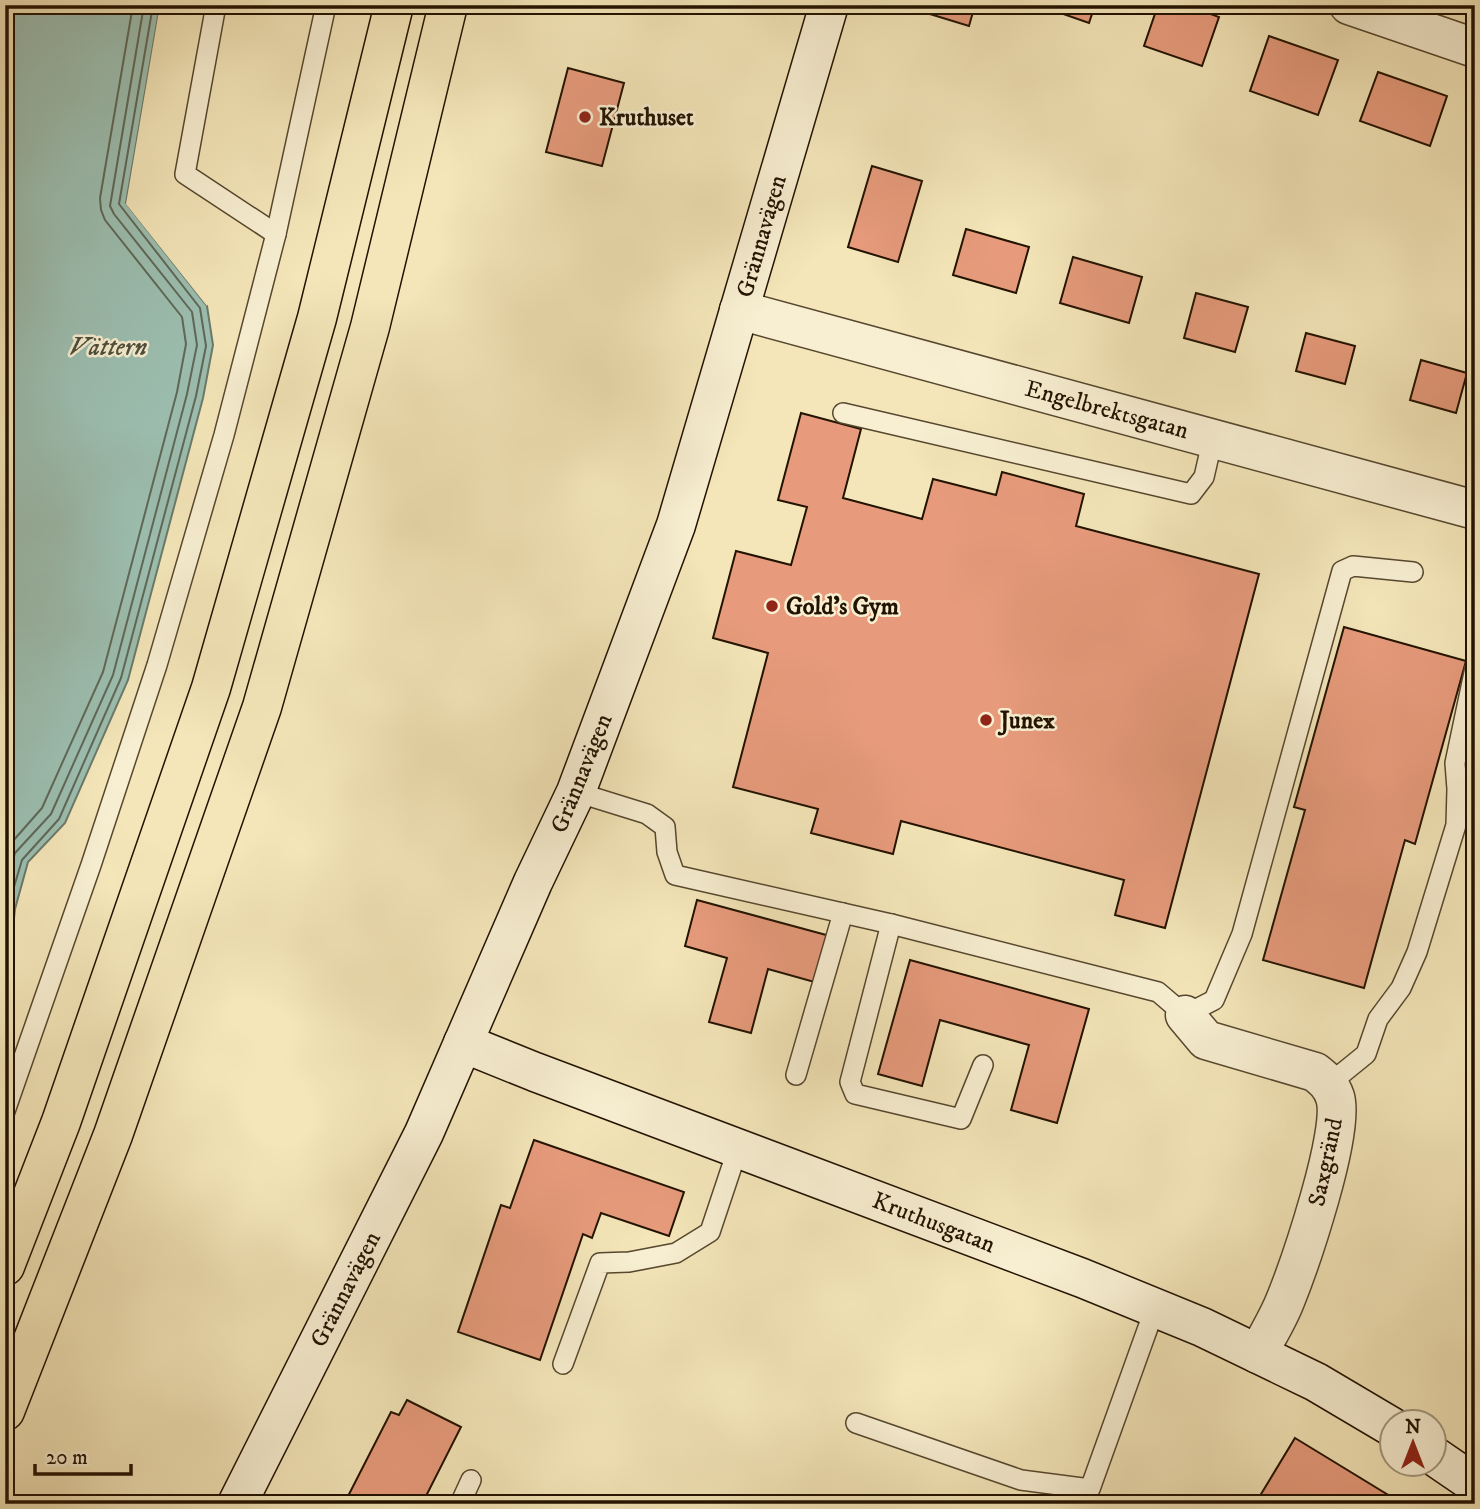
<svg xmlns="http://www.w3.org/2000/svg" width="1480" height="1509" viewBox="0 0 1480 1509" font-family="'IM FELL DW Pica',serif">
<rect width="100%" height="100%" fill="#f4e6b9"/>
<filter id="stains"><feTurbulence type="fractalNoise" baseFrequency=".00286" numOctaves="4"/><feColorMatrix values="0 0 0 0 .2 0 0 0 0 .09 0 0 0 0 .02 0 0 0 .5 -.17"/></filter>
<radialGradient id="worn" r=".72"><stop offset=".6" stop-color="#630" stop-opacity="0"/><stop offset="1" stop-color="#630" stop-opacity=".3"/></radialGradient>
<path fill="#9cbfb1" stroke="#6b7a6a" stroke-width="2" d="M 5,5 L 160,5 L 126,203 L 207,306 L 213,345 L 203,398 L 128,680 L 65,823 L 28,862 L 15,909 L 11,947 L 5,966 Z"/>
<path fill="#f4e6b9" d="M 160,5 L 163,6 L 130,203 L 208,302 L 207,306 L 126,204 Z"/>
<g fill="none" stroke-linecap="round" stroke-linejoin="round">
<g stroke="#5f6858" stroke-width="2">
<path d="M 5,850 L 42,808 L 103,672 L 177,392 L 186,344 L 182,317 L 105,220 L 101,210 L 100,198 L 133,5"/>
<path d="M 5,886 L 15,853 L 51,814 L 113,675 L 187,394 L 197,345 L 192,312 L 114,214 L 110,206 L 144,5"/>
<path d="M 5,937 L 8,907 L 22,860 L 59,819 L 121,678 L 196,396 L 206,346 L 200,308 L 119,204 L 153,5"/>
</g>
</g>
<g fill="#e79b7c" stroke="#221200" stroke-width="2">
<path d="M 921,5 L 975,5 L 969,26 L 920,11 Z"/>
<path d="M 1044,5 L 1095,5 L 1089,23 L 1043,7 Z"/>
<path d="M 1158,5 L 1186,5 L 1219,17 L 1202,66 L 1144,46 Z"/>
<path d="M 1269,36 L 1338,60 L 1318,115 L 1250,91 Z"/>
<path d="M 568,68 L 624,83 L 602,166 L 546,152 Z"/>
<path d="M 1378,72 L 1447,96 L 1430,146 L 1360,121 Z"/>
<path d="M 872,166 L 922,181 L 898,262 L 848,247 Z"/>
<path d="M 966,229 L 1029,247 L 1016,293 L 953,275 Z"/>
<path d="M 1073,257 L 1142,277 L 1129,323 L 1060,303 Z"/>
<path d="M 1196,293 L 1248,307 L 1235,352 L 1184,338 Z"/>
<path d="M 1306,333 L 1355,346 L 1345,384 L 1296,371 Z"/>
<path d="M 1421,360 L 1467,373 L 1456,413 L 1410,400 Z"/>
<path d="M 801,413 L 861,429 L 843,498 L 922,519 L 933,479 L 996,495 L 1002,472 L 1084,494 L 1076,526 L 1259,574 L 1165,928 L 1115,915 L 1124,880 L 901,821 L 893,854 L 811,833 L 818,809 L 733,787 L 768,653 L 713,638 L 736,551 L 791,565 L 807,507 L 778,500 Z"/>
<path d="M 1344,627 L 1466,661 L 1415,844 L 1405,840 L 1364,988 L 1263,960 L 1305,810 L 1294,807 Z"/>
<path d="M 697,900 L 830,936 L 818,983 L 768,969 L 751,1033 L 709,1022 L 727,958 L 685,946 Z"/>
<path d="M 910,960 L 1089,1009 L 1057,1123 L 1011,1110 L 1029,1045 L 940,1020 L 922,1086 L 878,1074 Z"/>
<path d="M 534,1140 L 684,1192 L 669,1236 L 601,1213 L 592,1238 L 583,1234 L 540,1360 L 458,1332 L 501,1205 L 510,1208 Z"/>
<path d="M 407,1400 L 461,1427 L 422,1504 L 344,1504 L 391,1412 L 399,1415 Z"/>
<path d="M 1295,1438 L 1403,1504 L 1255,1504 Z"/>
</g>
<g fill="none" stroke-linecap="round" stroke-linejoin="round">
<g stroke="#56472e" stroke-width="22">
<g id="service">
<path d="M 216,5 L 185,174 L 276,234"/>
<path d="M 843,413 L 1191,494 L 1204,477 L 1213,438"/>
<path d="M 576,792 L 647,814 L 665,827 L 667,852 L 675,875 L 891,924 L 1158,992 L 1185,1015 L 1214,1000 L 1242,934 L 1342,571 L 1353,566 L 1413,572"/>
<path d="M 891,924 L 850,1082 L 855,1094 L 961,1119 L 983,1065"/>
<path d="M 796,1075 L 843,913"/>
<path d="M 1329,1084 L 1366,1054 L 1378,1019 L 1401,988 L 1417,952 L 1456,825 L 1457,789 L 1455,763 L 1475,668"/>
<path d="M 5,1111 L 91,865 L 157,665 L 224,435 L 276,234 L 326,5"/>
<path d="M 563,1364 L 600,1263 L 629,1262 L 676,1253 L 710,1232 L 738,1148"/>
<path d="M 856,1423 L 1021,1480 L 1090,1489 L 1155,1308"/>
<path d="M 460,1504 L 471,1480"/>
</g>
</g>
<g stroke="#56472e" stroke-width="41">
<g id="minor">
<path d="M 1349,5 L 1475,48"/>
<path d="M 739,310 L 1475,510"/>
<path d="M 1185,1015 L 1206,1040 L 1315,1072 C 1324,1079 1331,1085 1335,1097 C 1346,1130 1300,1264 1285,1301 C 1278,1319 1267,1336 1258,1354"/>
</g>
</g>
<g stroke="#221200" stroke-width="41">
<g id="secondary">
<path d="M 463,1043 L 535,1072 L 1082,1278 L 1202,1327 L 1316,1382 L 1392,1427"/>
<path d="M 1434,1456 L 1475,1484"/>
<path d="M 237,1504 L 424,1133 L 533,882 L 576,792 L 676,525 L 829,5"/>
</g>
</g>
<g stroke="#221200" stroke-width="41">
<g id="motorway">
<path d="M 5,1266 L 61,1122 L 211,688 L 317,318 L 394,5"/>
<path d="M 5,1411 L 113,1135 L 262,707 L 370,327 L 448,5"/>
</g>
</g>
<use href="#service" stroke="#f8efd2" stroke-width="19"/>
<use href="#minor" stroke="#f8efd2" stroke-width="38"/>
<use href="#secondary" stroke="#f8efd2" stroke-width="38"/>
<use href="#motorway" stroke="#f4e6b9" stroke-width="38"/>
</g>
<g fill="#8f2418" stroke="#f8efd2" stroke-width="2.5">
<circle cx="585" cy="117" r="7"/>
<circle cx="772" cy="606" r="7"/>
<circle cx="986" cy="720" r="7"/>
</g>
<g text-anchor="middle" stroke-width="5" stroke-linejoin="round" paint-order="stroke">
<g font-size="24" font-weight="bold" fill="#221200" stroke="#f8efd2" text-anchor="start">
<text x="599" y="125">Kruthuset</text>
<text x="786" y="614">Gold's Gym</text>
<text x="1000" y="728">Junex</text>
</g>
<g font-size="24" fill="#221200" stroke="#f8efd2">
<text transform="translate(761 236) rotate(-74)" y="8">Grännavägen</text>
<text transform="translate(1107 409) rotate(15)" y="8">Engelbrektsgatan</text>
<text transform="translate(581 773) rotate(-68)" y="8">Grännavägen</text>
<text transform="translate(1325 1162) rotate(-78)" y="8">Saxgränd</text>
<text transform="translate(934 1222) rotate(21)" y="8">Kruthusgatan</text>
<text transform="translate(345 1289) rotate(-63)" y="8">Grännavägen</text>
</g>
<g font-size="26" font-style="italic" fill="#4d4f3e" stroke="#f8efd2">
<text x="108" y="355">Vättern</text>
</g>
</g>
<rect width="1480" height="1509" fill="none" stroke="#f4e6b9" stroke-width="28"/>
<rect x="7" y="7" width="1466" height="1495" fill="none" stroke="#221200" stroke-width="3.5"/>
<rect x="14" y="14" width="1452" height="1481" fill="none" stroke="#221200" stroke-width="2"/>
<g transform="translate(1413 1443)"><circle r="33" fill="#f8efd2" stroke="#a2977e" stroke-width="2"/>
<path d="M0-5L12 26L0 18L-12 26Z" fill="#8f2418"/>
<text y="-10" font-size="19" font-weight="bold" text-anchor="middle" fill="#221200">N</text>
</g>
<path d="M35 1464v10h96v-10" fill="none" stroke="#221200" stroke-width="3.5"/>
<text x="46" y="1464" font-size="21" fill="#221200" stroke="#f8efd2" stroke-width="5" paint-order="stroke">20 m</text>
<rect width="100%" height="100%" filter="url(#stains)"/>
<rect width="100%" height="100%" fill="url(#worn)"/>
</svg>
